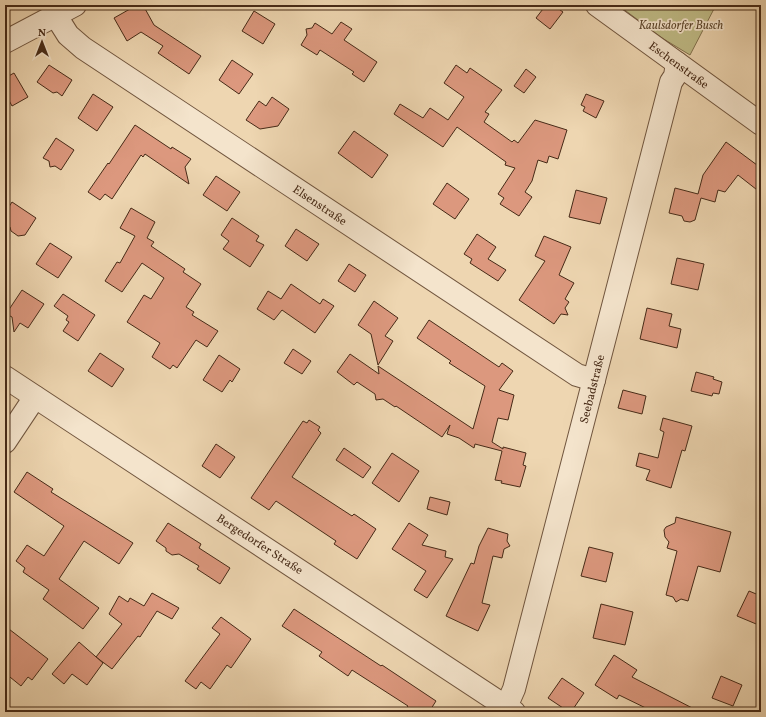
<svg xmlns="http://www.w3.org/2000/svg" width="766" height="717" viewBox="0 0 766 717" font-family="Vollkorn,serif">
<rect width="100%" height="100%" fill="#eed6b1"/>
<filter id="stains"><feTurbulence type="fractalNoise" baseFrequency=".005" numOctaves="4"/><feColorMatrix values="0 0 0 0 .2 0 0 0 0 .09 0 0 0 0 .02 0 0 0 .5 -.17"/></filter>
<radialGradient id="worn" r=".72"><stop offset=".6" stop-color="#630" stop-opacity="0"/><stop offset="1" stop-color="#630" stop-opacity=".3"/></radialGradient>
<path fill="#c0bc87" stroke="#83734f" d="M 618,5 L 716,5 L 690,55 L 662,38 Z"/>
<g fill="#dc987e" stroke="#462a17">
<path d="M 137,5 L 143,5 L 154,25 L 201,56 L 189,74 L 158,53 L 163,46 L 141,32 L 127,41 L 114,18 Z"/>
<path d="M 546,5 L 553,5 L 563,12 L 550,29 L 536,18 Z"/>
<path d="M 254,11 L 275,24 L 263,44 L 242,31 Z"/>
<path d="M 341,22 L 352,29 L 344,40 L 377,62 L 364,82 L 352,74 L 354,72 L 320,50 L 317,55 L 301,45 L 307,35 L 306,29 L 312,28 L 315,23 L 332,34 Z"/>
<path d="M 232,60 L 253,74 L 239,94 L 219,80 Z"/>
<path d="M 49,65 L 72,80 L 62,96 L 57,92 L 53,93 L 37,82 Z"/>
<path d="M 456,65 L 467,73 L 470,68 L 502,90 L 485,112 L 489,114 L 484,122 L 512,142 L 514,140 L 518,143 L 535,120 L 567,130 L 558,159 L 549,156 L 547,163 L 538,160 L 532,181 L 525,192 L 532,197 L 519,216 L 500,204 L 504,198 L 498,194 L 515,168 L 505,165 L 506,162 L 457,127 L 443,147 L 394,114 L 400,104 L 423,118 L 430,108 L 448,120 L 464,97 L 444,83 Z"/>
<path d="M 526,69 L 536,77 L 524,93 L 514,86 Z"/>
<path d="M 14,73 L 28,97 L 12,106 L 5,93 L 5,78 Z"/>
<path d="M 93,94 L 113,107 L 97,131 L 78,118 Z"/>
<path d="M 586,94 L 604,101 L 596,118 L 583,111 L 585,107 L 581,105 Z"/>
<path d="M 272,97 L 289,109 L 278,126 L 260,129 L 246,120 L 259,101 L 266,106 Z"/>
<path d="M 135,125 L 171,149 L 172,147 L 191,159 L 185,167 L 189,184 L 145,154 L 143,157 L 141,155 L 112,199 L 105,194 L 100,200 L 88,192 L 108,163 L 109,164 Z"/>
<path d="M 354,131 L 388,155 L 372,178 L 338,153 Z"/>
<path d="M 56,138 L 74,150 L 61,170 L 55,166 L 50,167 L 49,161 L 43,158 Z"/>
<path d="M 726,142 L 761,168 L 761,193 L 738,175 L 725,192 L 718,190 L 715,202 L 701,198 L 695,220 L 690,222 L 684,221 L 682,216 L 669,213 L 675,188 L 698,194 L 703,175 Z"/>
<path d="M 216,176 L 240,192 L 227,211 L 203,195 Z"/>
<path d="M 447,183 L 469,199 L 455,219 L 433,204 Z"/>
<path d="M 576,190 L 607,198 L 600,224 L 569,217 Z"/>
<path d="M 12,202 L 36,218 L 25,235 L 18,236 L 11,231 L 10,227 L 5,224 L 5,213 Z"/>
<path d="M 131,208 L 155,222 L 147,238 L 154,242 L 151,246 L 185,269 L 183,272 L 201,284 L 186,307 L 194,312 L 192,315 L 218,331 L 207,347 L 196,340 L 177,368 L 173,365 L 170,369 L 152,357 L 160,343 L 127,322 L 144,295 L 151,299 L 164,278 L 142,263 L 122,292 L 105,281 L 117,262 L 120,263 L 135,236 L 120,228 Z"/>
<path d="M 232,218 L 259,236 L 256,241 L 264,245 L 250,267 L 223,249 L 229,241 L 221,235 Z"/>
<path d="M 296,229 L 319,244 L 307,261 L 285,246 Z"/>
<path d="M 477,234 L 496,247 L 488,259 L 506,270 L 498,281 L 470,263 L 472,259 L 464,254 Z"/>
<path d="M 544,236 L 571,247 L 559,275 L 574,283 L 565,299 L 569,302 L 565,308 L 568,315 L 561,314 L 554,324 L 519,300 L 545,261 L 535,256 Z"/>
<path d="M 50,243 L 72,257 L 58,278 L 36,264 Z"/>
<path d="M 677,258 L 704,264 L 698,290 L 671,284 Z"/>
<path d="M 349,264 L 366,275 L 355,292 L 338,281 Z"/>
<path d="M 291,284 L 320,304 L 323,299 L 334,306 L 315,333 L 282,310 L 274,320 L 257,309 L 268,291 L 281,299 Z"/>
<path d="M 22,290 L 44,304 L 28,328 L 20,323 L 14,332 L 12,317 L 6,314 Z"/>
<path d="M 63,294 L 95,315 L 78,341 L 63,331 L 69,322 L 66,320 L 68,316 L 54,306 Z"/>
<path d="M 374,301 L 398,318 L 385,336 L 393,341 L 378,365 L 371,334 L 358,325 Z"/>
<path d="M 647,308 L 672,314 L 669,326 L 681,329 L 677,348 L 640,339 Z"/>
<path d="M 429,320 L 499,367 L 502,363 L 513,371 L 499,390 L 514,395 L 508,420 L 498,418 L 492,442 L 503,449 L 503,447 L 526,453 L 523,465 L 526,466 L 520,487 L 501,483 L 502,481 L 495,480 L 502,451 L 475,444 L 474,448 L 459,438 L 447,434 L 450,425 L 442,437 L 396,406 L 395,407 L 383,399 L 376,400 L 375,394 L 357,382 L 354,385 L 337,372 L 350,354 L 379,374 L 378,366 L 473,429 L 485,386 L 449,363 L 451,361 L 417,338 Z"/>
<path d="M 293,349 L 311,361 L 302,374 L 284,363 Z"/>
<path d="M 100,353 L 124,369 L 112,387 L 88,371 Z"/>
<path d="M 219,355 L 240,369 L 232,382 L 230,380 L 222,392 L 203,380 Z"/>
<path d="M 696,372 L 714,377 L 713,379 L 722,382 L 719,394 L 713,393 L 712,396 L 691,391 Z"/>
<path d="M 623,390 L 646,396 L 642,414 L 618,408 Z"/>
<path d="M 663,418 L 692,426 L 685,451 L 682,450 L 671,488 L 646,480 L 650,470 L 636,466 L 639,453 L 658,458 L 664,432 L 660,430 Z"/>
<path d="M 309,420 L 320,427 L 318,430 L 321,433 L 292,477 L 352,516 L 354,514 L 376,529 L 357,559 L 334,544 L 336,541 L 276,501 L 269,510 L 251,498 L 303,421 L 307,423 Z"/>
<path d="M 216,444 L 235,457 L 220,478 L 202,466 Z"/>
<path d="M 344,448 L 371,467 L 363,478 L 336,460 Z"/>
<path d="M 392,453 L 419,471 L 399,502 L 372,483 Z"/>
<path d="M 27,472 L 53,489 L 51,492 L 133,543 L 119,564 L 84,541 L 59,579 L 99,608 L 83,629 L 43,599 L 49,590 L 23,572 L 25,568 L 16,561 L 27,545 L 44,556 L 64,526 L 14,492 Z"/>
<path d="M 430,497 L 450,502 L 447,515 L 427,509 Z"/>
<path d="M 676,517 L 731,532 L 720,572 L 698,566 L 688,601 L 681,599 L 676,602 L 673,597 L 666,595 L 677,551 L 667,548 L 669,542 L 665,537 L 664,530 L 666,527 L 675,523 Z"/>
<path d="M 168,523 L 201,544 L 199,548 L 230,568 L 220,584 L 197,569 L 199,566 L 179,554 L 172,555 L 166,551 L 166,548 L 156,541 Z"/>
<path d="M 409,523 L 428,535 L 422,545 L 446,551 L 445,557 L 453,559 L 427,598 L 414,590 L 426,571 L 392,549 Z"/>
<path d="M 488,528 L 508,534 L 507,541 L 510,546 L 504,549 L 502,558 L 493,556 L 482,603 L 490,605 L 478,631 L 446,616 L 471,563 L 474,564 L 479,546 Z"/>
<path d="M 589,547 L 613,553 L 606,582 L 581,576 Z"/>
<path d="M 749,591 L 761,596 L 761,626 L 737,616 Z"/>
<path d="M 152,593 L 179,608 L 172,619 L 157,611 L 140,637 L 138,636 L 112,669 L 96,657 L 122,624 L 109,614 L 119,596 L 128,602 L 130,598 L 144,606 Z"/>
<path d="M 601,604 L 633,612 L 625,645 L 593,638 Z"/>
<path d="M 294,609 L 381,666 L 382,665 L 436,701 L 429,712 L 403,712 L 408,706 L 352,670 L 348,676 L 319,656 L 322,652 L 282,626 Z"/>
<path d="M 221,617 L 251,639 L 231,668 L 227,665 L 210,689 L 201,682 L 196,689 L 185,681 L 220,634 L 212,628 Z"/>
<path d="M 5,626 L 48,659 L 32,680 L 28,677 L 21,686 L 5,673 Z"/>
<path d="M 79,642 L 103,663 L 87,685 L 72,674 L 64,684 L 52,674 Z"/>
<path d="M 614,655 L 637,670 L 632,677 L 700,712 L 654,712 L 619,695 L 617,699 L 595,685 Z"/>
<path d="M 721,676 L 742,685 L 733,706 L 712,698 Z"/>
<path d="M 562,678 L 584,693 L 571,712 L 569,712 L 548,698 Z"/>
</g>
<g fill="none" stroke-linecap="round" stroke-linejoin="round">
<g stroke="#70553e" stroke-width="24">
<g id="minor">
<path d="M 597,5 L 761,124"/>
<path d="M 56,16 L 68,35 L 83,48 L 577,375 L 594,380"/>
<path d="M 5,42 L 75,5"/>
<path d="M 5,377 L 514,712"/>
<path d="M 5,442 L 35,397"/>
<path d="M 501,712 L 506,707 L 514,689 L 671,82 L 675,76 L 677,63"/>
</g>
</g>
<use href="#minor" stroke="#f4e4cc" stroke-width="22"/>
</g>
<g text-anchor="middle" stroke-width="3.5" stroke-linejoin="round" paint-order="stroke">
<g font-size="12" font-style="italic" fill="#5e472d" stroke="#f4e4cc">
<text x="681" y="29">Kaulsdorfer Busch</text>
</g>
<g font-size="12" fill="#462a17" stroke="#f4e4cc">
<text transform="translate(679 65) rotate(36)" y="4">Eschenstraße</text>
<text transform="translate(320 205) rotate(34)" y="4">Elsenstraße</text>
<text transform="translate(592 389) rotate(-76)" y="4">Seebadstraße</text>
<text transform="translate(260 544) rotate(33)" y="4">Bergedorfer Straße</text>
</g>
</g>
<rect width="766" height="717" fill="none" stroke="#eed6b1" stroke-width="20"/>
<rect x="6" y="6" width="754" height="705" fill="none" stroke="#462a17" stroke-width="2"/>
<rect x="10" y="10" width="746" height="697" fill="none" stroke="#462a17"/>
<g transform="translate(42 42)" stroke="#f4e4cc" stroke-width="3" paint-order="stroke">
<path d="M0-3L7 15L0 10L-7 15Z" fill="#462a17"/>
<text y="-6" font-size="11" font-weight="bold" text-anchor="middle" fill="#462a17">N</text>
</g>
<rect width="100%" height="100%" filter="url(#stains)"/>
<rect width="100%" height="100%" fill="url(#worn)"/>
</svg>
